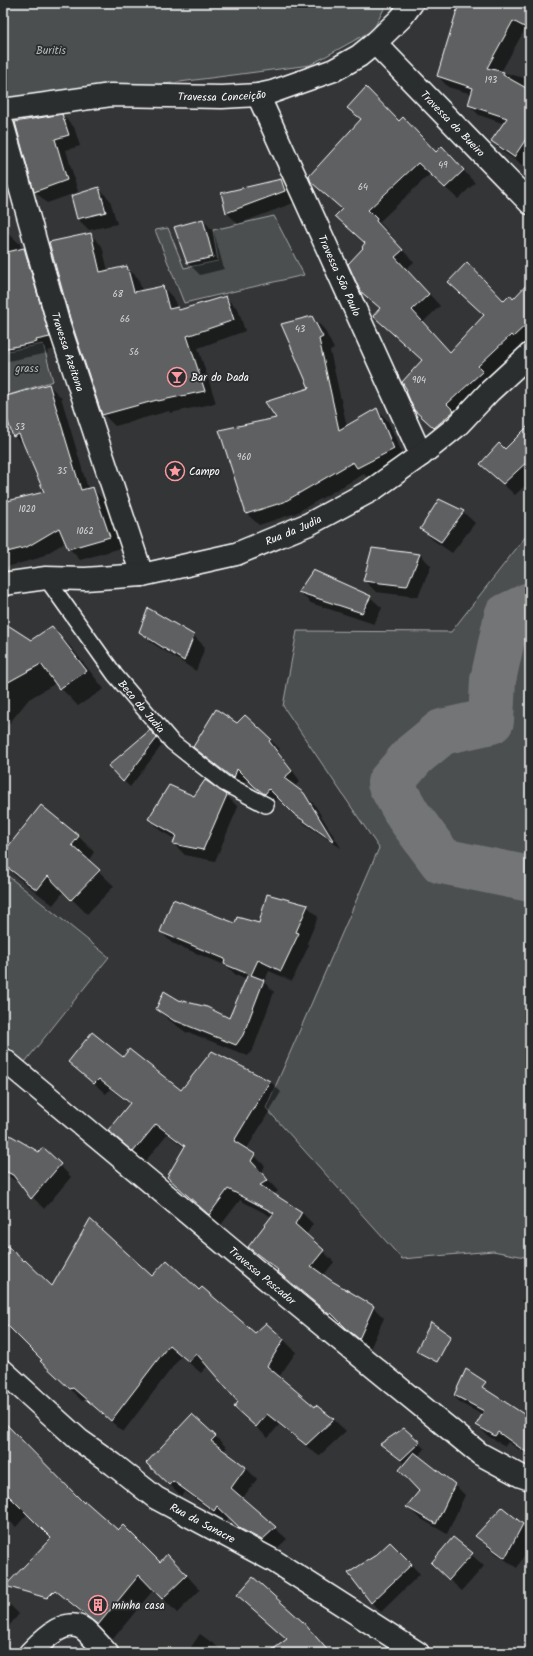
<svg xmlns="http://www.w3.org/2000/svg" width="533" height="1656" viewBox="0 0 533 1656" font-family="Kalam,sans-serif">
<rect width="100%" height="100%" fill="#333536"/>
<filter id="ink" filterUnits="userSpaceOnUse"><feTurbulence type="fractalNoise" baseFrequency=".025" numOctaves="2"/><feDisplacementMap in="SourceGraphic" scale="8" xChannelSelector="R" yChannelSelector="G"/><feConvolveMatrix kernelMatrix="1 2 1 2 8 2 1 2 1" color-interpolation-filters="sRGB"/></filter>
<g filter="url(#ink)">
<g fill="#4c4f50" stroke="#a6a7a8">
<path d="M 3,3 L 387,3 L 373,30 L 310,65 L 3,105 Z"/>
<path d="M 274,216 L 304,275 L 184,303 L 155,230 L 168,228 L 184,268 L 218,261 L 213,230 Z"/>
<path d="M 43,344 L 53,381 L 3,397 L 3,352 Z"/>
<path d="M 530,531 L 530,1258 L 493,1251 L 402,1259 L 266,1108 L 379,848 L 283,706 L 297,631 L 451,632 Z"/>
<path d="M 3,872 L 109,957 L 25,1062 L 3,1044 Z"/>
</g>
<g fill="#0007">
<path d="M 448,3 L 530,3 L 530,20 L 501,72 L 528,79 L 530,74 L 530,159 L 525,167 L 503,152 L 492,141 L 505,124 L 479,115 L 469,105 L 472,94 L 448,87 L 438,76 L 457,12 Z"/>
<path d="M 349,108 L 399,122 L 437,153 L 453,159 L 475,183 L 458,199 L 430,174 L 379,222 L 388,231 L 386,233 L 414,262 L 406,269 L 440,306 L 422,323 L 451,353 L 505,302 L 513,300 L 530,282 L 530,343 L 525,347 L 523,346 L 488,378 L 447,439 L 427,421 L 423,360 L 381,309 L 361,290 L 364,248 L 366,244 L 343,210 L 312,181 L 362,120 Z"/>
<path d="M 62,115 L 74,127 L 80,146 L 66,150 L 78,192 L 47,203 L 35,191 Z"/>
<path d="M 281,180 L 293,191 L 296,202 L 238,224 L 227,213 L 222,193 Z"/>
<path d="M 98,188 L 110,200 L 117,224 L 89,230 L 78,219 L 72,196 Z"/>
<path d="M 3,206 L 8,233 L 20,244 L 21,250 L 24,249 L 35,260 L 60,348 L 47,351 L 48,353 L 3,362 Z"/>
<path d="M 203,220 L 214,232 L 224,269 L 200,275 L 188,263 L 175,228 Z"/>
<path d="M 90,234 L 102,246 L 108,271 L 126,267 L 138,278 L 142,291 L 163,287 L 174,299 L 177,309 L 181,311 L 226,298 L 238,309 L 245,331 L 198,348 L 216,403 L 170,413 L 169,411 L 115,426 L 103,414 Z"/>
<path d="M 312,317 L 324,329 L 334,349 L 330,351 L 347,427 L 376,409 L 388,421 L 405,460 L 369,479 L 364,474 L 296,513 L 259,525 L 247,514 L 220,431 L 278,418 L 311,389 Z"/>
<path d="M 49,385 L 61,397 L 88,489 L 92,488 L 104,500 L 121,548 L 80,560 L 69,548 L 66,542 L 39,558 L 3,568 L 3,503 L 45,493 L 26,448 L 14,436 L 3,403 L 3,398 Z"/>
<path d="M 530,425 L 530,481 L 515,495 L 481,464 L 505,450 Z"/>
<path d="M 439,501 L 463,512 L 475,523 L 452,553 L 433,540 L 422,529 Z"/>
<path d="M 372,549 L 420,554 L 431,566 L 418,597 L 376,592 L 364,580 Z"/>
<path d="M 299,592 L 370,597 L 382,608 L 374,624 L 311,603 Z"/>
<path d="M 3,624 L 31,641 L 52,628 L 70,646 L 104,689 L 78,706 L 56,683 L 29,699 L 3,731 Z"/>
<path d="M 140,632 L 193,635 L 205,647 L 196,671 L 152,643 Z"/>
<path d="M 245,716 L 280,749 L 278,751 L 300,781 L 294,787 L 314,804 L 341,848 L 305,824 L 279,798 L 274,803 L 265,797 L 247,778 L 243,787 L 240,785 L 204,756 L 194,747 L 237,724 Z"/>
<path d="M 155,737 L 162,745 L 130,787 L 109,766 Z"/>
<path d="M 226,795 L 238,807 L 215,861 L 185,855 L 174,844 L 175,839 L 161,831 L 149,819 L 194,797 Z"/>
<path d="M 41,807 L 79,837 L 94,852 L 88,861 L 114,886 L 87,914 L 64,891 L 53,905 L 14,875 L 3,863 L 3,854 Z"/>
<path d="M 268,895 L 307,906 L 318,917 L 307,943 L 309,945 L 292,981 L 269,971 L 264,982 L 274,992 L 254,1047 L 248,1056 L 188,1032 L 187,1033 L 169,1020 L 157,1009 L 178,1001 L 230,1019 L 247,979 L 236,975 L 227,966 L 172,943 L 161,932 L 259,924 Z"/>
<path d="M 123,1059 L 181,1092 L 270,1081 L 281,1092 L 246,1150 L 254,1155 L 265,1166 L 261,1173 L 278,1191 L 273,1195 L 302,1213 L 313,1224 L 306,1235 L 334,1262 L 323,1276 L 373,1307 L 384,1318 L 370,1349 L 343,1323 L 341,1325 L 261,1258 L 250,1247 L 272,1217 L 240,1200 L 221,1225 L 168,1177 L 185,1148 L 167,1134 L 145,1162 L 109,1130 L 130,1104 L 110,1089 L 106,1094 L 69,1062 Z"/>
<path d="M 3,1132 L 39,1153 L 43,1148 L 71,1177 L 44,1209 L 21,1184 L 3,1173 Z"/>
<path d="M 3,1240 L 52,1288 L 152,1278 L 199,1291 L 255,1334 L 284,1340 L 296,1352 L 279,1377 L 315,1408 L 316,1406 L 334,1420 L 346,1431 L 319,1456 L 279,1425 L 268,1438 L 235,1407 L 240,1402 L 208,1365 L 201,1373 L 181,1356 L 123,1432 L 86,1399 L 82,1401 L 3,1320 Z"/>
<path d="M 530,1290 L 530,1309 L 522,1301 Z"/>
<path d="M 476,1385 L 524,1415 L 527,1410 L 530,1412 L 530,1457 L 508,1442 L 505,1446 L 488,1436 L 477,1425 L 483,1415 L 462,1404 L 452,1394 Z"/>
<path d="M 3,1421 L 38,1455 L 37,1456 L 84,1504 L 118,1532 L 160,1563 L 182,1570 L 200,1590 L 177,1613 L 154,1589 L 113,1639 L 41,1579 L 52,1538 L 28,1513 L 16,1527 L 3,1515 Z"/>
<path d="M 404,1430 L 425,1449 L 418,1456 L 454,1484 L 465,1495 L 447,1534 L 418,1517 L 407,1507 L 420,1491 L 405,1464 L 387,1450 Z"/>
<path d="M 215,1436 L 227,1448 L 223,1451 L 246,1468 L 257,1479 L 242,1499 L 287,1539 L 274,1551 L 254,1541 L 229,1517 L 226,1522 L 185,1492 L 181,1496 L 148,1462 Z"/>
<path d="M 502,1508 L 530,1532 L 530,1545 L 517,1568 L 488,1548 L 477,1536 Z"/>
<path d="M 454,1539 L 484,1566 L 462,1591 L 444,1575 Z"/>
<path d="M 390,1543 L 420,1574 L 381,1612 L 371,1602 L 376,1556 Z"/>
<path d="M 239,1595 L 302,1623 L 329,1651 L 333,1646 L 341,1653 L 270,1653 L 288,1640 Z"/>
<path d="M 3,1598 L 19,1614 L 3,1633 Z"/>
<path d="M 200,1634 L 226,1653 L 227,1653 L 187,1653 Z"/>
</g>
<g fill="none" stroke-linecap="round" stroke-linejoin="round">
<path stroke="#737576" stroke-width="46" d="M 530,605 L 507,616 L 493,680 L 491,721 L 442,732 L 414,755 L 390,783 L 408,815 L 442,861 L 530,879"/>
</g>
<g fill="#5f6162" stroke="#fff">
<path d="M 459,3 L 530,3 L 530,30 L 513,21 L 487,68 L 504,72 L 503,75 L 528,89 L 530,86 L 530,133 L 514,157 L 491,141 L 507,118 L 468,105 L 473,88 L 437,76 Z"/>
<path d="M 366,87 L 399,121 L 403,117 L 436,152 L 442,146 L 464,170 L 445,188 L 418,163 L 368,210 L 377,219 L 376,221 L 403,250 L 395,257 L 429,294 L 412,310 L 450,352 L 484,315 L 448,282 L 467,262 L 504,301 L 510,295 L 513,299 L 530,281 L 530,321 L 513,337 L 511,335 L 478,366 L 483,371 L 447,404 L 454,411 L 434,428 L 414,410 L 406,391 L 407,390 L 402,382 L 422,360 L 373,316 L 380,308 L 360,291 L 348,264 L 363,248 L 362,247 L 365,243 L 335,216 L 342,209 L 311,182 L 309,176 L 361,119 L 347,108 Z"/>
<path d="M 62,114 L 69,135 L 55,139 L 67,180 L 34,192 L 15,122 Z"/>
<path d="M 281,179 L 285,191 L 226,213 L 221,193 Z"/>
<path d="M 99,187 L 106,212 L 77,219 L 71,196 Z"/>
<path d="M 203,219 L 213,257 L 187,263 L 174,227 Z"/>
<path d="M 91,233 L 100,272 L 127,266 L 134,292 L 163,286 L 169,309 L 178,307 L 179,310 L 226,296 L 234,320 L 187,336 L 205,391 L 158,401 L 157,400 L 102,415 L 70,318 L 49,242 Z"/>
<path d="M 24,248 L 50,337 L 36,340 L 37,342 L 3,349 L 3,253 Z"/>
<path d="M 312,316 L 323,337 L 319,339 L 339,430 L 377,408 L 394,449 L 357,468 L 353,462 L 284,502 L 246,514 L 219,430 L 276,418 L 265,402 L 309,388 L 281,324 Z"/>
<path d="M 49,384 L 81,490 L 93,487 L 110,537 L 68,549 L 59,528 L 27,547 L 3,553 L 3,502 L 44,492 L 19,434 L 13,437 L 3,406 L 3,397 Z"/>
<path d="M 530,424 L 530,459 L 503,484 L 480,464 L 499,443 L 505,449 Z"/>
<path d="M 439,499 L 464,511 L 441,542 L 420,529 Z"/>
<path d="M 372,548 L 420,554 L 407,586 L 363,581 Z"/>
<path d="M 313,570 L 371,596 L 362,613 L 298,592 Z"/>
<path d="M 148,608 L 194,635 L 184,661 L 139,632 Z"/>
<path d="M 3,622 L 31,640 L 52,626 L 87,671 L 59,689 L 41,664 L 3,685 Z"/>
<path d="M 216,709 L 237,723 L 245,715 L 271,739 L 269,741 L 292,771 L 284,778 L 304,793 L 334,842 L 294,814 L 269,789 L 265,794 L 263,793 L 255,787 L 237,769 L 234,778 L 229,775 L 193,747 Z"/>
<path d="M 150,730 L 157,738 L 123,782 L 108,766 Z"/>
<path d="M 205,780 L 227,795 L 203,850 L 173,844 L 176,835 L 148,819 L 169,785 L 194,796 Z"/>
<path d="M 41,805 L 79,836 L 72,845 L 100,870 L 71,900 L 48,876 L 37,890 L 3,864 L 3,853 Z"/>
<path d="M 267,894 L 308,905 L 296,932 L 299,933 L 281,971 L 258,960 L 251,975 L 264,980 L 243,1035 L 236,1045 L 176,1021 L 176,1022 L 156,1009 L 164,991 L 179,1000 L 207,1007 L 229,1018 L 248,974 L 224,964 L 225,959 L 160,932 L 173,899 L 235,923 L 237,917 L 259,923 Z"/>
<path d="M 92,1032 L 123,1057 L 129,1049 L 181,1090 L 212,1051 L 270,1081 L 234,1141 L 255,1154 L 251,1161 L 268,1180 L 260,1185 L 302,1212 L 295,1224 L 324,1250 L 311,1266 L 332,1281 L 374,1306 L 359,1339 L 346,1328 L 331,1313 L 330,1315 L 277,1271 L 278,1270 L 248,1247 L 274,1213 L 228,1189 L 209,1215 L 167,1177 L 185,1146 L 156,1124 L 133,1152 L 108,1130 L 130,1103 L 99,1079 L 94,1084 L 68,1062 Z"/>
<path d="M 3,1131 L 39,1152 L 43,1147 L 61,1164 L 31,1199 L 13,1175 L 3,1170 Z"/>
<path d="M 90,1219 L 152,1276 L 167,1260 L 199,1290 L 202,1287 L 255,1333 L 266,1323 L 284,1339 L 267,1366 L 315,1407 L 316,1405 L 334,1419 L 306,1445 L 267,1414 L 256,1427 L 234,1407 L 238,1402 L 196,1353 L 189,1362 L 169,1345 L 111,1421 L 73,1388 L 70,1389 L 40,1361 L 42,1360 L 3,1321 L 3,1242 L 24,1261 L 25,1260 L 52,1286 Z"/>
<path d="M 431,1322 L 451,1336 L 437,1362 L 416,1351 Z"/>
<path d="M 466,1369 L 486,1382 L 482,1387 L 530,1418 L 530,1455 L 498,1432 L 495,1436 L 476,1425 L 484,1411 L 454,1395 Z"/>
<path d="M 192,1414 L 216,1436 L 211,1441 L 246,1467 L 231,1488 L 276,1527 L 262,1540 L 241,1529 L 217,1506 L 214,1511 L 173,1481 L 169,1485 L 146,1463 Z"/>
<path d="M 3,1421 L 84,1503 L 85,1501 L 118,1530 L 123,1525 L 160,1562 L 167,1554 L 187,1575 L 162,1599 L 139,1575 L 98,1625 L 55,1590 L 47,1598 L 5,1586 L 51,1538 L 3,1490 Z"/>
<path d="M 404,1428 L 420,1442 L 401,1460 L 380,1444 Z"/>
<path d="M 414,1452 L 455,1484 L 436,1524 L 406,1507 L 419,1491 L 399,1470 Z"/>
<path d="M 502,1507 L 523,1524 L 505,1558 L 475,1536 Z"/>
<path d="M 453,1537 L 473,1553 L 449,1580 L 431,1563 Z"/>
<path d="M 390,1542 L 412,1564 L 371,1603 L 348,1573 L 376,1555 Z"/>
<path d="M 253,1577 L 303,1622 L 330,1653 L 268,1653 L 287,1639 L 237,1595 Z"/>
</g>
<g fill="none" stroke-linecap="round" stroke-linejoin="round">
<g stroke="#fff" stroke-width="18">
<g id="service">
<path id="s1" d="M 46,578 L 115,675 L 172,742 L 224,783 L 266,805"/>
</g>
</g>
<g stroke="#fff" stroke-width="25">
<g id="minor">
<path id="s2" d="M 375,43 L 530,203"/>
<path id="s3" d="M 258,95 L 421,455"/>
<path id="s4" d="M 3,110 L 111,95 L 222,97 L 258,95 L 272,92 L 334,70 L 359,56 L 375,43 L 401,18 L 412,3"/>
<path id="s5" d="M 3,126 L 58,322 L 142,575"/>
<path id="s6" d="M 3,584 L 46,578 L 85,579 L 142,575 L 236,554 L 309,524 L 372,490 L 421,455 L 457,426 L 490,391 L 530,354"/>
<path id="s7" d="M 3,1059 L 288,1297 L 480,1454 L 521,1476 L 530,1479"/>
<path id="s8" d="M 3,1371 L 79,1440 L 113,1464 L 156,1498 L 274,1561 L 418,1653"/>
<path d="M 30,1653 C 43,1640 66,1615 85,1630 C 93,1637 100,1646 107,1653"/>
</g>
</g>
<use href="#service" stroke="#2a2d2e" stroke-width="15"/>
<use href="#minor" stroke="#2a2d2e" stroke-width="22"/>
</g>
</g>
<defs>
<g id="bar-ring" transform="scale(1)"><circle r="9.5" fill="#2a2d2e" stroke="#ff9aa2" stroke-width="1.5"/><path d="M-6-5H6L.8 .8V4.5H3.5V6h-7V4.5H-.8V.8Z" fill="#ff9aa2"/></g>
<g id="sight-ring" transform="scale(1)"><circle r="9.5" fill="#2a2d2e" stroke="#ff9aa2" stroke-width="1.5"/><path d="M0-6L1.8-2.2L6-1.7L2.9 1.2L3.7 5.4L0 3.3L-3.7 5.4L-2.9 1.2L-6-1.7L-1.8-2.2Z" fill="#ff9aa2"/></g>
<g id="building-ring" transform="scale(1)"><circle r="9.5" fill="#2a2d2e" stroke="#ff9aa2" stroke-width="1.5"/><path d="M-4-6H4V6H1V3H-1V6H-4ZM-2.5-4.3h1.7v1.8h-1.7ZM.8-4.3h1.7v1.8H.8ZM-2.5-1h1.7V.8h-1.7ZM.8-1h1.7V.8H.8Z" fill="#ff9aa2"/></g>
</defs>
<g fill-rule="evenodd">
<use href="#bar-ring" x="177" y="377"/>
<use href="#sight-ring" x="175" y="471"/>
<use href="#building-ring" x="98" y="1605"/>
</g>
<g text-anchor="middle" stroke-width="3.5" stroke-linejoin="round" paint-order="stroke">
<g font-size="9" fill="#d7d8d8">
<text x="491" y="83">193</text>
<text x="443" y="168">49</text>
<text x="363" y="190">64</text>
<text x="118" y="297">68</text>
<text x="125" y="322">66</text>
<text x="300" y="332">43</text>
<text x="134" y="355">56</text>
<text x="419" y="383">904</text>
<text x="20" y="430">53</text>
<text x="244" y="460">960</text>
<text x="62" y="474">35</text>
<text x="27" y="512">1020</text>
<text x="85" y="534">1062</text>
</g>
<g font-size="11" fill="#b7b9b9" stroke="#2a2d2e">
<text x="51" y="54">Buritis</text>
<text x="27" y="372">grass</text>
</g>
<g font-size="11" fill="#fff" stroke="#2a2d2e">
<text dy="4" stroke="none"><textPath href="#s4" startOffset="220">Travessa Conceição</textPath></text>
<text dy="4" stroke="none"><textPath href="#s2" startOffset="112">Travessa do Bueiro</textPath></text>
<text dy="4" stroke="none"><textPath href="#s3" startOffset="198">Travessa São Paulo</textPath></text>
<text dy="4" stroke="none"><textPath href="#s5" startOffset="235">Travessa Azeitona</textPath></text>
<text dy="4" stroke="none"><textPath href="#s6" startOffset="298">Rua da Judia</textPath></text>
<text dy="4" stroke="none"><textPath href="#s1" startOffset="160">Beco da Judia</textPath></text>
<text dy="4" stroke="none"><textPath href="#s7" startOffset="338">Travessa Pescador</textPath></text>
<text dy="4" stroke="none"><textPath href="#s8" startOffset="252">Rua da Sanacre</textPath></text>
</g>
<g font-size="11" fill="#fff" stroke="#2a2d2e" text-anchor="start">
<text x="191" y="381">Bar do Dada</text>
<text x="189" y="475">Campo</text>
<text x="112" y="1609">minha casa</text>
</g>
</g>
<rect width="533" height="1656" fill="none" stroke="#2a2d2e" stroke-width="16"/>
<rect x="8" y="8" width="517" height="1640" fill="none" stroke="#fff" stroke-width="1.5" filter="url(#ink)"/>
</svg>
